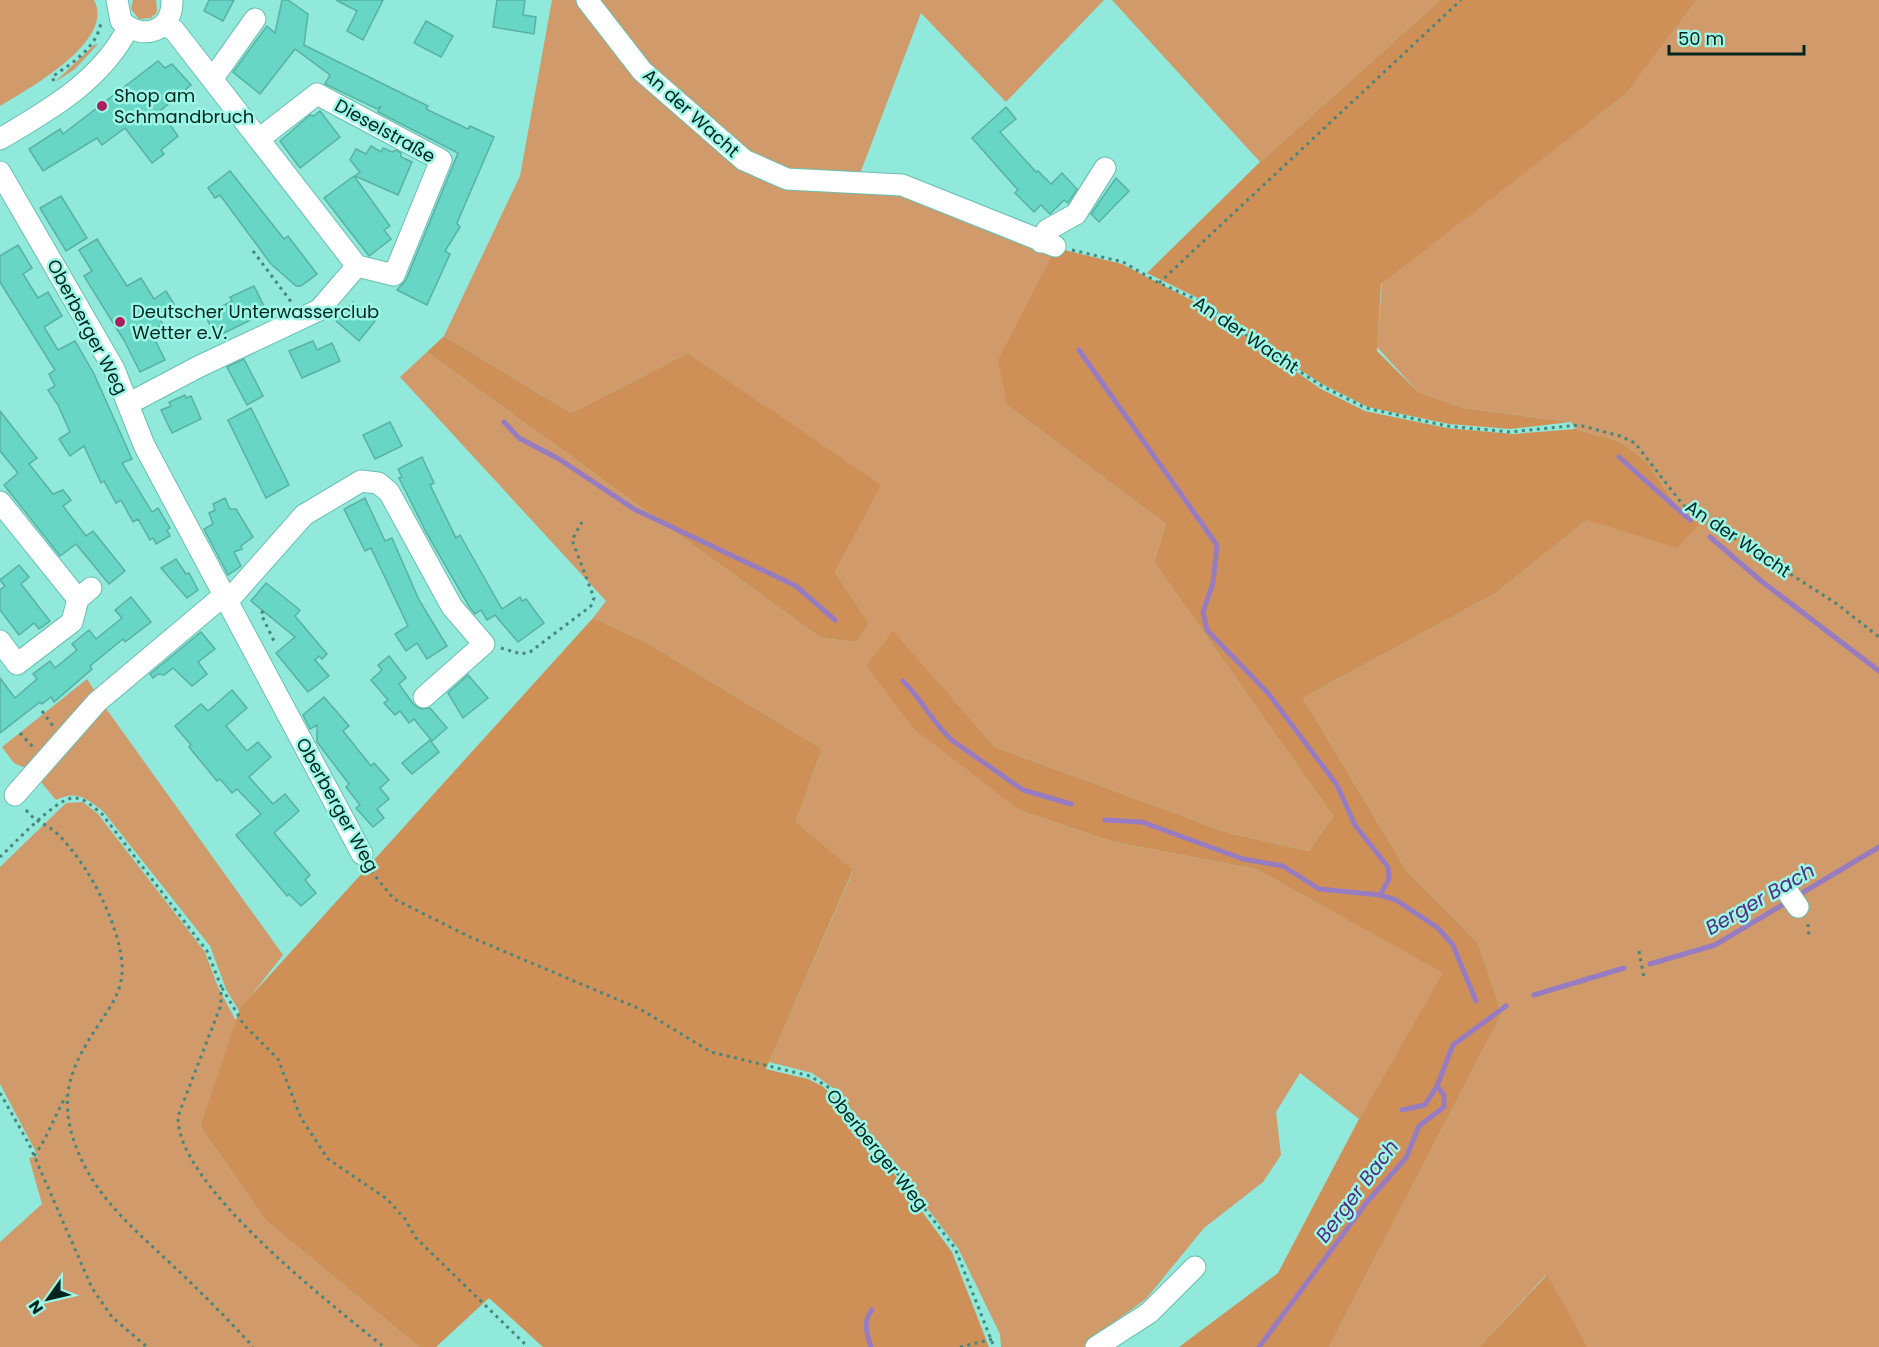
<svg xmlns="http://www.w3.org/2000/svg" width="1879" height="1347" viewBox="0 0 1879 1347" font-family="Poppins,sans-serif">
<rect width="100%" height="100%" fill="#90e9da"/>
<g fill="#d09a6a">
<path d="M 0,0 L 94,0 C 116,41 28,89 0,106 Z"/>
<path d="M 133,0 L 156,0 L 157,12 L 151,18 L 139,19 L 131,9 Z"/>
<path d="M 552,0 L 585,0 L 742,162 L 875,186 L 1056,248 L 1007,405 L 1166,524 L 1154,562 L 1333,816 L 1309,851 L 1229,833 L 995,747 L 893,632 L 866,665 L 1021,811 L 1113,842 L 1256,869 L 1444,973 L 1359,1119 L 1300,1073 L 1276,1112 L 1281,1155 L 1263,1182 L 1204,1228 L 1146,1299 L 1113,1323 L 1088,1347 L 1001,1347 L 1000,1334 L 958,1248 L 836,1090 L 812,1073 L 769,1062 L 853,871 L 796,822 L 822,749 L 646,642 L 593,618 L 606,601 L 400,377 L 427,352 L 821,638 L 857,642 L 869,623 L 835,572 L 880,485 L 688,353 L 571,413 L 444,336 L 520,176 Z"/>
<path d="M 593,0 L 1104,0 L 1006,102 L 921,13 L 858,179 L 789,174 L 747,158 L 645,70 Z"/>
<path d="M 1112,0 L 1440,0 L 1260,162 Z"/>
<path d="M 1697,0 L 1879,0 L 1879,1347 L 1588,1347 L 1546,1275 L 1479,1347 L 1329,1347 L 1502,1013 L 1478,943 L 1407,871 L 1303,698 L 1496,593 L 1587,520 L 1699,524 L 1675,504 L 1647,462 L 1619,441 L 1575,429 L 1571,422 L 1463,408 L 1418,392 L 1377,347 L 1382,281 L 1624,96 Z"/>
<path d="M 98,44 L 75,69 L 55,82 L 94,45 Z"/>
<path d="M 87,679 L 98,696 L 32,771 L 14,763 L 2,747 Z"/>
<path d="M 102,703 L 283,955 L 239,1011 L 226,989 L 210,946 L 103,811 C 86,798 77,790 56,800 L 36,776 Z"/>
<path d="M 83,802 L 98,814 L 205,952 L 218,987 L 236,1021 L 200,1126 L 266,1221 L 419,1347 L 0,1347 L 0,1242 L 42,1204 L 29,1158 L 38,1156 L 0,1084 L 0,867 L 66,803 Z"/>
</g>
<g fill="#cf9058">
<path d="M 1440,0 L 1697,0 L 1625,95 L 1381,284 L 1377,351 L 1418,392 L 1463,408 L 1571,422 L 1510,429 L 1449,424 L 1368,407 L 1322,384 L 1265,347 L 1202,300 L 1147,273 L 1260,162 Z"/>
<path d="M 1056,248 L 1122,264 L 1197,303 L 1321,389 L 1365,411 L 1447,428 L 1513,434 L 1575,429 L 1619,441 L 1647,462 L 1675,504 L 1699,524 L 1677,548 L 1587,520 L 1496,593 L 1303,698 L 1407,871 L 1478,943 L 1502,1013 L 1329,1347 L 1179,1347 L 1278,1273 L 1359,1119 L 1443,973 L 1256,869 L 1113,842 L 1021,811 L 914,729 L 866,665 L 893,631 L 995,747 L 1229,833 L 1309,851 L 1333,816 L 1154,562 L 1166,524 L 1007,405 L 998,360 Z"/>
<path d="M 444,336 L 571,413 L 688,353 L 881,485 L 835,572 L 869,623 L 857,642 L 821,638 L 427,352 Z"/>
<path d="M 593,618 L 646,642 L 822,749 L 796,822 L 853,870 L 766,1069 L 808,1079 L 822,1086 L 830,1093 L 864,1133 L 952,1252 L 989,1347 L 543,1347 L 489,1298 L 436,1347 L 419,1347 L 266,1221 L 200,1126 L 240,1008 Z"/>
<path d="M 1547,1275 L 1588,1347 L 1479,1347 Z"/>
</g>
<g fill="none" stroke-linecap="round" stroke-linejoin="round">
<g stroke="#987cc1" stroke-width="5">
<path d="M 1079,350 L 1217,545 L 1213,583 L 1203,612 L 1207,630 L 1268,693 L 1337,785 L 1355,825 L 1388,867 L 1389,879 L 1380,895"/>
<path d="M 504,422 L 519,438 L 559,459 L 634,509 L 796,586 L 835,620"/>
<path d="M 1619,457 L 1690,520"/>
<path d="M 1710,537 L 1760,580 L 1879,671"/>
<path d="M 903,681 C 922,699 933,724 953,741 L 1023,790 L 1071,804"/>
<path d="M 1105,820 L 1142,822 L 1243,859 L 1283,866 L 1319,889 L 1380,895 L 1396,900 L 1438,928 L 1453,945 L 1476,1001"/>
<path d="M 1797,896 L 1879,847"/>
<path d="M 1650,964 L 1715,945 L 1789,901"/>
<path d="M 1534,995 L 1624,968"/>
<path d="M 1402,1110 L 1425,1105 L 1437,1086"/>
<path d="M 871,1347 C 867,1334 862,1322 872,1310"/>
<path d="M 1259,1347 L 1367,1202 L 1406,1158 L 1419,1126 L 1444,1107 L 1444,1095 L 1437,1086 L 1453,1045 L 1506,1006"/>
</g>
</g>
<g fill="#67d6c4" stroke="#58b1a3" stroke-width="1.5">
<path d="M 209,0 L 234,0 L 223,21 L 204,11 Z"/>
<path d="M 282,0 L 288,0 L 308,14 L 304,45 L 428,106 L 426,109 L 468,129 L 470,126 L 494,137 L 457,223 L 460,227 L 445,251 L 450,254 L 427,305 L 397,290 L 406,280 L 458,153 L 378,112 L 381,106 L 377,109 L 325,84 L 330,75 L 295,49 L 260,94 L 233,72 L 267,26 L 275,33 Z"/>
<path d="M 336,0 L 383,0 L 363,40 L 347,31 L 357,11 Z"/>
<path d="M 497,0 L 525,0 L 523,15 L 536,17 L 534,34 L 493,27 Z"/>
<path d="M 426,21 L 453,36 L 441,57 L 414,43 Z"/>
<path d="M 158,61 L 165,68 L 172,64 L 191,85 L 160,111 L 178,136 L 161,150 L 164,154 L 152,163 L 125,128 L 102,145 L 97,138 L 43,171 L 29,149 L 60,129 L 63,134 Z"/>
<path d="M 1006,107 L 1016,119 L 1000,132 L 1036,172 L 1038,171 L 1051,184 L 1062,173 L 1077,189 L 1068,203 L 1064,200 L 1050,214 L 1041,205 L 1034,212 L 1015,193 L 1018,190 L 972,138 Z"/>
<path d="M 320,111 L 340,137 L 300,168 L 280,141 L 310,115 L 314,116 Z"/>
<path d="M 371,146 L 381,152 L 383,148 L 392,152 L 396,150 L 401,153 L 401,157 L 412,162 L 398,195 L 355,176 L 360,172 L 350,160 L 356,149 L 366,154 Z"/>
<path d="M 230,171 L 284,239 L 288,236 L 317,274 L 301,286 L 296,286 L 271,264 L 220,195 L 215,198 L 208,188 Z"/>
<path d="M 354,176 L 390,226 L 384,230 L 391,239 L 369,256 L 324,198 Z"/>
<path d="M 1116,178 L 1129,191 L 1099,222 L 1091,214 Z"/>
<path d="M 61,196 L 87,238 L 66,251 L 40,208 Z"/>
<path d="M 97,239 L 127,286 L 141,278 L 154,299 L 166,291 L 174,304 L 157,314 L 163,324 L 151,332 L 165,360 L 140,372 L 125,342 L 84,276 L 92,271 L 79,250 Z"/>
<path d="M 18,245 L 32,268 L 23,274 L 38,298 L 48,292 L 62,316 L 44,327 L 58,350 L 75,341 L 94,374 L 132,459 L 122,463 L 152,512 L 158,508 L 170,528 L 167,530 L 170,536 L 156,544 L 153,538 L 150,540 L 138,519 L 133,522 L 121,500 L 116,503 L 104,481 L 101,483 L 84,446 L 70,456 L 59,439 L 70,432 L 58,405 L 48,390 L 55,386 L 49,374 L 55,370 L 0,282 L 0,256 Z"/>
<path d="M 254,286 L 267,312 L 216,337 L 205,315 L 232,301 L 230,297 Z"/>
<path d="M 353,302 L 375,321 L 359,341 L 336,321 Z"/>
<path d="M 313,341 L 317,350 L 332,343 L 340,361 L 302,378 L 289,351 Z"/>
<path d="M 244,359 L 263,396 L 247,405 L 227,367 Z"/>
<path d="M 185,395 L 186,398 L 191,396 L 201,419 L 172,433 L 161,410 L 171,406 L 169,402 Z"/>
<path d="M 251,408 L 289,485 L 266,498 L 228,420 Z"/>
<path d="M 0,411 L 37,458 L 29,464 L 53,494 L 63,490 L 71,500 L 63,506 L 86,536 L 93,531 L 125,571 L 109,584 L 76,544 L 60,556 L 4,485 L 18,473 L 0,451 Z"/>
<path d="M 390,422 L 402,446 L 375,459 L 363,435 Z"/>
<path d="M 422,457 L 434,483 L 430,485 L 456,538 L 460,535 L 502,609 L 520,597 L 522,601 L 526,599 L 544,623 L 518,642 L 495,615 L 487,620 L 481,610 L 475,614 L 470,608 L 427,534 L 399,478 L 402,477 L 398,469 Z"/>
<path d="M 225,498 L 230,509 L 236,509 L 253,537 L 241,546 L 242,549 L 234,552 L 241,566 L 228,575 L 204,529 L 213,524 L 209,513 L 215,510 L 213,504 Z"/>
<path d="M 365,498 L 385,541 L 392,538 L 419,600 L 447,646 L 427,659 L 417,643 L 406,651 L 395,634 L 408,626 L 371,548 L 365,551 L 344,509 Z"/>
<path d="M 176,559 L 186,574 L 189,573 L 198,590 L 187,598 L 161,568 Z"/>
<path d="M 19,565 L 29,577 L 21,584 L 50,621 L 39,629 L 34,623 L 19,635 L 0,610 L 0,590 L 5,586 L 0,580 Z"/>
<path d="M 266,583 L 300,610 L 295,616 L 327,654 L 322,659 L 319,656 L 315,660 L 329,676 L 308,692 L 276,653 L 295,637 L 251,601 Z"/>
<path d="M 131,597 L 151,622 L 125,642 L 123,639 L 90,666 L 92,669 L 54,702 L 51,697 L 42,704 L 40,702 L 0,733 L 0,678 L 15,698 L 37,679 L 33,674 L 50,661 L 55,668 L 77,650 L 72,644 L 89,630 L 96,639 L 122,618 L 115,610 Z"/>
<path d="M 201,632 L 215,649 L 198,662 L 207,674 L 192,686 L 173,668 L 164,675 L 158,674 L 153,678 L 150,674 Z"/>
<path d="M 389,656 L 406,678 L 399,684 L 414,705 L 421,709 L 430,708 L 447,728 L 432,741 L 414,719 L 409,723 L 400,711 L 395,715 L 384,703 L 388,700 L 371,680 L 382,670 L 378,665 Z"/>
<path d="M 468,675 L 488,698 L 463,718 L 448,693 Z"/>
<path d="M 232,690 L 247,708 L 226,726 L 247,751 L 258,742 L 271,757 L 249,777 L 273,804 L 285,794 L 299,811 L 274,833 L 310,875 L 305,880 L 316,893 L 301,906 L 289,894 L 287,896 L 236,835 L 261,814 L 237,789 L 232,793 L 220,779 L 217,781 L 189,747 L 191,745 L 175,726 L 201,704 L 208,711 Z"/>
<path d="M 324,697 L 349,726 L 343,731 L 371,766 L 374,763 L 389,780 L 380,788 L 389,799 L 377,809 L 384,818 L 373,827 L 356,808 L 360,805 L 346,787 L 349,784 L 317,742 L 317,725 L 310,729 L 303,715 Z"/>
<path d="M 430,740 L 439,752 L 412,774 L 402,763 Z"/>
</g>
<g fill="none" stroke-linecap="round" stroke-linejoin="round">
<g stroke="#67c0b1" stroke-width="23">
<g id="minor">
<path d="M 117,0 L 121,21 C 143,42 173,31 172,0"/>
<path d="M 587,0 L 642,71 L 744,160 L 787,179 L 902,185 L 1055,246"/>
<path d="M 164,25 L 174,30 L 357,266"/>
<path d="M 213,78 L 255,19"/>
<path d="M 0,139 C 49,110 101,81 128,28"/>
<path d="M 0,172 L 114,369 L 144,445 L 362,854"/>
<path d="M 1041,242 L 1047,230 L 1076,214 L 1105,168"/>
<path d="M 128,404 L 198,367 L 319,310 L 357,266 L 394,275 L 441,160 L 317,94 L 259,139"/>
<path d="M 0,502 L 78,599"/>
<path d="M 227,602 L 304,515 L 361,481 L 378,483 L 389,492 L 452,607 L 484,644 L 424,697"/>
<path d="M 0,641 L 17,664 L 72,622 L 78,599 L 91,588"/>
<path d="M 15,795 L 97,702 L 223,596"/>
<path d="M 1787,891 L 1798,907"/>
<path d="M 1096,1347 L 1149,1313 L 1195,1267"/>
</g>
</g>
<g stroke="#48867c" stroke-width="3" stroke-dasharray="3 4.5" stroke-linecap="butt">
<path d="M 54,81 L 52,77 C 72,63 97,48 101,22"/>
<path d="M 1072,250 L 1123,262 L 1159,283 L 1200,301 L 1265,349 L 1322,386 L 1366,408 L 1447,426 L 1510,432 L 1579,425 L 1620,436 L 1635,443 L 1683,505 L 1837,604 L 1879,637"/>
<path d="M 253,251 L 292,303"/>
<path d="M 1159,283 L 1461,0"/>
<path d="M 263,611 L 261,614 L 274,641 L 271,643"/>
<path d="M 501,648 L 521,654 L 530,652 L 591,606 L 594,598 L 572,540 L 582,522"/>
<path d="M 42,711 L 53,726"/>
<path d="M 20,733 L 33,747"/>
<path d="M 26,810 C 33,819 38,821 47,826 C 62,835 76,855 86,870 C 103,896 128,950 121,981 C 118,996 109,1009 101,1021 C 73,1063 57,1093 75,1144 C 93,1195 132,1227 170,1263 C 199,1290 227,1318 253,1347"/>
<path d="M 0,857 C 14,844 55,799 73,798 C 84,797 94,808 102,814 L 207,951 L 221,986 L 221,1005 L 178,1116 C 175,1184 332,1305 384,1347"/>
<path d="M 371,871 L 394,899 L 468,936 L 640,1009 L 711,1052 L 810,1076 L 833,1090 L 955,1248 L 994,1347"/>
<path d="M 1808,924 L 1809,937"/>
<path d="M 1639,951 L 1644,978"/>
<path d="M 222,988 L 244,1025 L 278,1059 L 301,1118 L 328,1159 L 387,1199 L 405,1219 L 416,1238 L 528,1347"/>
<path d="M 0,1093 L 29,1144 L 92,1288 L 112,1317 L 147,1347"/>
<path d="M 34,1156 C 48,1137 54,1117 66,1096"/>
<path d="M 960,1347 L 993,1339"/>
</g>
<use href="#minor" stroke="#fff" stroke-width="21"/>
</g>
<g fill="#ac1f5a" stroke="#9df7e7" stroke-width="2">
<circle cx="102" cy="106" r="6"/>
<circle cx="120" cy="322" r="6"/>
</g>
<g text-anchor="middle" stroke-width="5" stroke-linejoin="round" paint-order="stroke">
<g font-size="18" fill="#00241f" stroke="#9df7e7" text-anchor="start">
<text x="114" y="102">Shop am<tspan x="114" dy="21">Schmandbruch</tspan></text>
<text x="132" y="318">Deutscher Unterwasserclub<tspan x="132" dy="21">Wetter e.V.</tspan></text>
</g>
<g font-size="18" fill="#00241f" stroke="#9df7e7">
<text transform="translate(691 113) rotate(42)" y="6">An der Wacht</text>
<text transform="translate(385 131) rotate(29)" y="6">Dieselstraße</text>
<text transform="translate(87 327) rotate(62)" y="6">Oberberger Weg</text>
<text transform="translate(1246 335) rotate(34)" y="6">An der Wacht</text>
<text transform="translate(1738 539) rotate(34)" y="6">An der Wacht</text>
<text transform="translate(337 805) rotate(61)" y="6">Oberberger Weg</text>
<text transform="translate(877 1150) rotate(51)" y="6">Oberberger Weg</text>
</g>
<g font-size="20" font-style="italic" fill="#522b7e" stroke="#9df7e7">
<text transform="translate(1760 899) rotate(-30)" y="7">Berger Bach</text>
<text transform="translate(1357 1191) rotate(-53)" y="7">Berger Bach</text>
</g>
</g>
<g transform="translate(48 1299) rotate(236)" stroke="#9df7e7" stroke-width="4.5" paint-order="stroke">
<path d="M0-4.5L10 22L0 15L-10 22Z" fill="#00241f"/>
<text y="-9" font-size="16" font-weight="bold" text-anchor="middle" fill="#00241f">N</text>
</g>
<path d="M1669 45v9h135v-9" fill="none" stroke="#00241f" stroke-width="3"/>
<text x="1678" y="45" font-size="18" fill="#00241f" stroke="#9df7e7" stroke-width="4.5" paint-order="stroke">50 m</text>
</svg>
